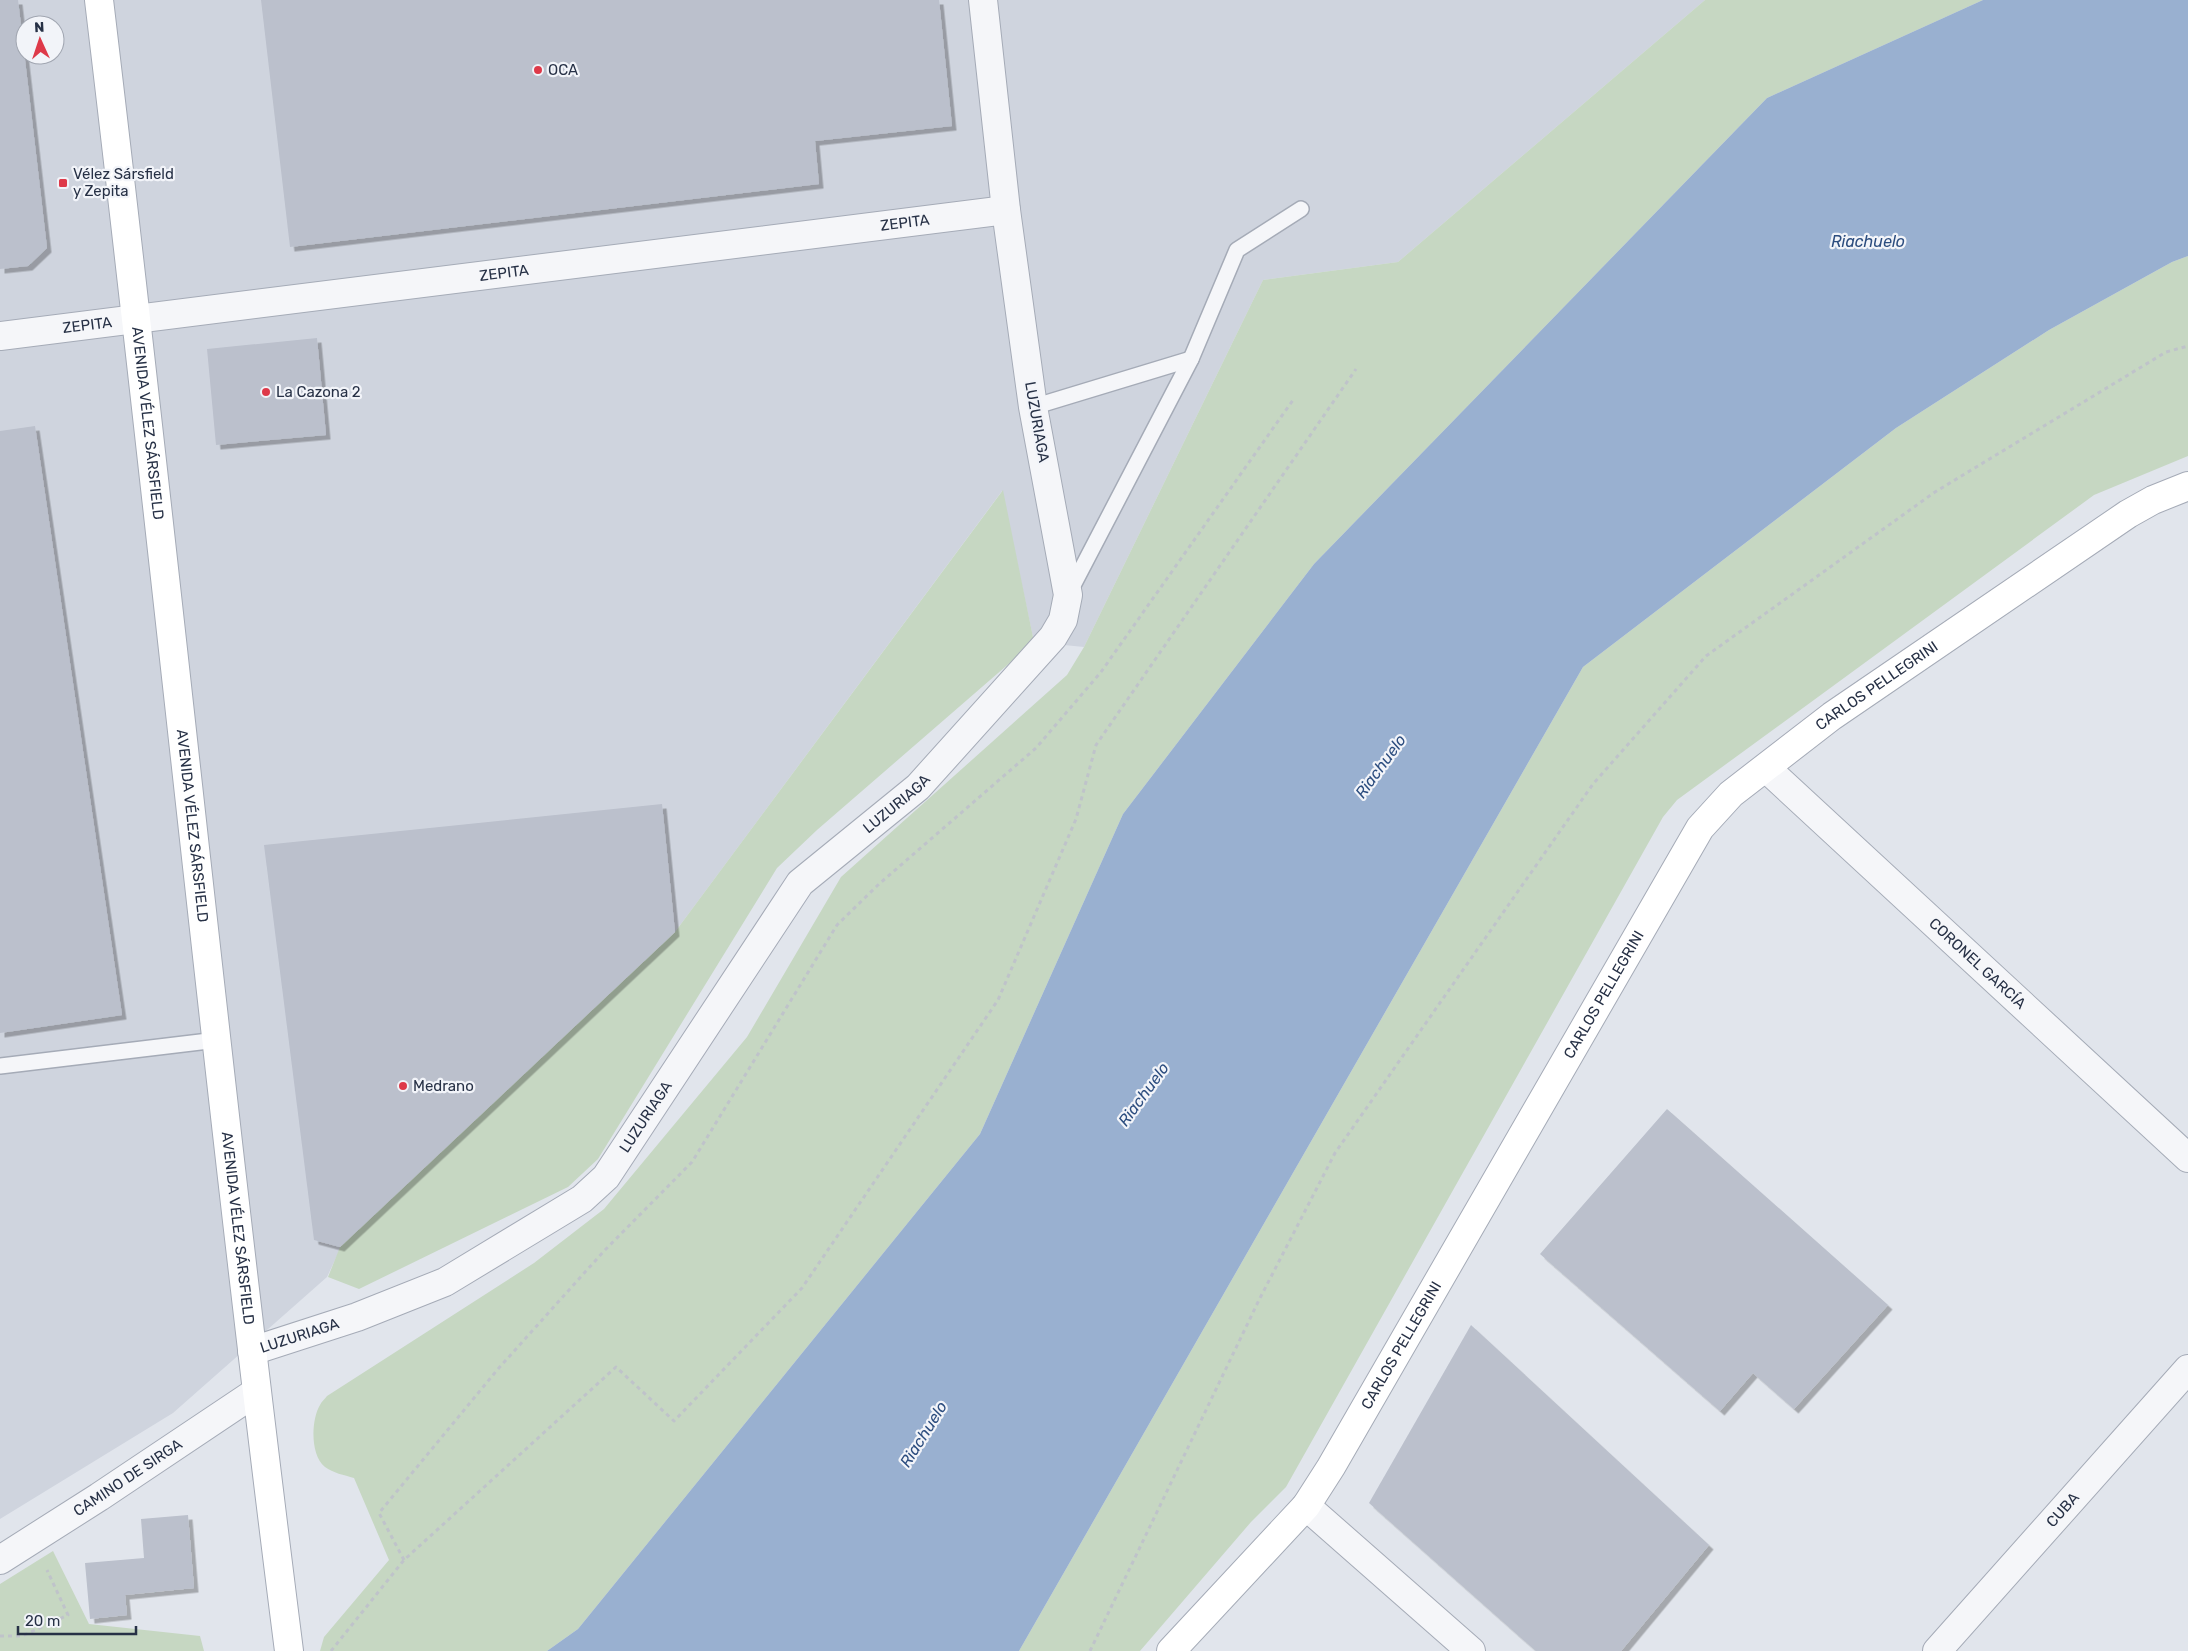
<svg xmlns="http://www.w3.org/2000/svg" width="2188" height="1651" viewBox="0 0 2188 1651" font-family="Rubik,sans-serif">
<defs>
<filter id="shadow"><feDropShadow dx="4.5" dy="4.5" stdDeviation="0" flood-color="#0004"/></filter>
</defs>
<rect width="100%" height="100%" fill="#e1e5ec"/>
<path fill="#cfd4de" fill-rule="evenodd" d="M 0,0 L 1705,0 L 1398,262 L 1263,280 L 1084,647 L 1034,642 L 1002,491 L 675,932 L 341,1247 L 327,1277 L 173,1413 L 0,1519 ZM 25,25 L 55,25 L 55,55 L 25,55 Z"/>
<g fill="#c6d7c2">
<path d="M 1705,0 L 1983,0 L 1767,98 L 1314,564 L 1123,814 L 980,1134 L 578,1629 L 547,1651 L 320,1651 L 324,1637 L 389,1560 L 354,1478 C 344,1475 333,1473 325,1467 C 310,1455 311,1420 320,1405 C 321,1402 325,1399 327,1396 L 534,1263 L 604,1209 L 747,1037 L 841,877 L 1067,675 L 1084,647 L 1263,280 L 1398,262 Z"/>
<path d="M 2188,256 L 2188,456 L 2094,495 L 1677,800 L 1663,817 L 1286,1487 L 1251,1522 L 1140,1651 L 1019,1651 L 1583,667 L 1896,428 L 2049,330 L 2172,262 Z"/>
<path d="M 1003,490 L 1034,642 L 817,830 L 777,868 L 598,1159 L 568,1187 L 359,1289 L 328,1277 L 340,1247 L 675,932 Z"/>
<path d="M 53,1551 L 89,1624 L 200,1636 L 204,1651 L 0,1651 L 0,1584 Z"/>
</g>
<path fill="#99b0d0" d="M 1983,0 L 2188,0 L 2188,256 L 2172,262 L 2049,330 L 1896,428 L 1583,667 L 1019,1651 L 547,1651 L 578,1629 L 980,1134 L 1123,814 L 1314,564 L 1767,98 Z"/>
<g fill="#bbc0cc" filter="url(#shadow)">
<path d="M 0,0 L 18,0 L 47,248 L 28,266 L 0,269 Z"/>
<path d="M 261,0 L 939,0 L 952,126 L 815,141 L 819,184 L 290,247 Z"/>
<path d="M 317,338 L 326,435 L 216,445 L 207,349 Z"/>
<path d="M 35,426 L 122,1015 L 0,1033 L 0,431 Z"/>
<path d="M 662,804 L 675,932 L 340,1247 L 314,1240 L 264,845 Z"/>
<path d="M 1667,1109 L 1888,1305 L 1794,1409 L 1753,1373 L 1720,1411 L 1540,1254 Z"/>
<path d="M 1471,1325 L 1709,1545 L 1621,1651 L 1536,1651 L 1369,1503 Z"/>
<path d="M 188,1515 L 194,1588 L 125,1595 L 127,1615 L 90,1619 L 85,1563 L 144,1558 L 141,1519 Z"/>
</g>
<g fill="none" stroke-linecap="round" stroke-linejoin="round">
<g stroke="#a5abb7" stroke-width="18">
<g id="lane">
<path d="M 1033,407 L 1191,359"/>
<path d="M 1069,593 L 1191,359 L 1237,250 L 1301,209"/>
<path d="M 0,1066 L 217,1040"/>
</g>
</g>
<g stroke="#a5abb7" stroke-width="30">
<g id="street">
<path id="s1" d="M 0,336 L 1006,210"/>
<path id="s2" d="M 1766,768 L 2188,1158"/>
<path id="s3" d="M 252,1351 L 357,1317 L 445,1282 L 582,1199 L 606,1177 L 800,883 L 918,787 L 1053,637 L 1063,620 L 1068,595 L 1033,407 L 1006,210 L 983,0"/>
<path d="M 1306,1506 L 1471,1651"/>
<path id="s4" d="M 0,1560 L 99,1497 L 256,1392"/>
<path id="s5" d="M 1937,1651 L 2188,1369"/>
</g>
</g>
<g stroke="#a5abb7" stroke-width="30">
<g id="secondary">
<path id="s6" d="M 99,0 C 165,550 219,1102 289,1651"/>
<path id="s7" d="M 1171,1651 L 1306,1506 L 1331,1467 L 1700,828 L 1731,794 L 1832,716 L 2128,514 L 2153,500 L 2188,486"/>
</g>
</g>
<g stroke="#bfc3ca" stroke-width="3" stroke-dasharray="4 4" stroke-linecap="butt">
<path d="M 404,1560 L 379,1513 L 498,1369 L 604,1251 L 692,1162 L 837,925 L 879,884 L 1036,748 L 1101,672 L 1293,400"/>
<path d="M 0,1636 L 22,1636 L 68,1615 L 47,1570"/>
<path d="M 331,1651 L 404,1560 L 616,1367 L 674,1421 L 802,1288 L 998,1000 L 1076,819 L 1096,745 L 1356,369"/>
<path d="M 1090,1651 L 1259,1300 L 1335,1153 L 1593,784 L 1706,656 L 1935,492 L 2166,352 L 2188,346"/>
</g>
<use href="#lane" stroke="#f5f6f9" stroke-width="15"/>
<use href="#street" stroke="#f5f6f9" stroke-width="28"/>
<use href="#secondary" stroke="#fff" stroke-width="28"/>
</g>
<g fill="#de3949" stroke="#f2f4f9" stroke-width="2">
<circle cx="538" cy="70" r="5"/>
<rect x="58" y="178" width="10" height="10" rx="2.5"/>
<circle cx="266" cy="392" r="5"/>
<circle cx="403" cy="1086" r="5"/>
</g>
<g text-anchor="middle" stroke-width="4.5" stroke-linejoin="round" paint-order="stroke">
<g font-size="15" fill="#273146" stroke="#f2f4f9" text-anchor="start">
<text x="548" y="75">OCA</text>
<text x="73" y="179">Vélez Sársfield<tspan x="73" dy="17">y Zepita</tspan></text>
<text x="276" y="397">La Cazona 2</text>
<text x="413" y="1091">Medrano</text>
</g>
<g font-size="15" fill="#273146" stroke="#f2f4f9">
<text dy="5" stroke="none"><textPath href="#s1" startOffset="912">ZEPITA</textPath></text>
<text dy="5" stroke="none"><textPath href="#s1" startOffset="508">ZEPITA</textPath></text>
<text dy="5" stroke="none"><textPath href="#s1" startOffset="88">ZEPITA</textPath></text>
<text transform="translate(1037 422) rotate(80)" y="5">LUZURIAGA</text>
<text dy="5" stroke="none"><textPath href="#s6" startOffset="426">AVENIDA VÉLEZ SÁRSFIELD</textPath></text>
<text dy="5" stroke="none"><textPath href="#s7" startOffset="1210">CARLOS PELLEGRINI</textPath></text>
<text dy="5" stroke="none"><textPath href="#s3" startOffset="875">LUZURIAGA</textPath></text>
<text dy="5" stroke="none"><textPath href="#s6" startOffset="831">AVENIDA VÉLEZ SÁRSFIELD</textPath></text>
<text dy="5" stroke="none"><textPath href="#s2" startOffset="288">CORONEL GARCÍA</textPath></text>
<text dy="5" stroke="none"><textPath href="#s7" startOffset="790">CARLOS PELLEGRINI</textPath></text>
<text dy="5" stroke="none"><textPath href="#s3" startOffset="470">LUZURIAGA</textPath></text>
<text dy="5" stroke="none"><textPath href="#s6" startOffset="1236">AVENIDA VÉLEZ SÁRSFIELD</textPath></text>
<text dy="5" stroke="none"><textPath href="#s3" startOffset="50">LUZURIAGA</textPath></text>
<text dy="5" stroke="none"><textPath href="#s7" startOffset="385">CARLOS PELLEGRINI</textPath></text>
<text dy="5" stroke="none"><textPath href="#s4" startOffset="152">CAMINO DE SIRGA</textPath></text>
<text dy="5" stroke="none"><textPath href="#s5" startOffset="189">CUBA</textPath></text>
</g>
<g font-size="16" font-style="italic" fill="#2c4d7f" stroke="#f2f4f9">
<text x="1868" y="247">Riachuelo</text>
<text transform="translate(1380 766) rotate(-54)" y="6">Riachuelo</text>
<text transform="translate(1143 1094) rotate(-54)" y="6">Riachuelo</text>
<text transform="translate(923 1434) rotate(-58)" y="6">Riachuelo</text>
</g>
</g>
<g transform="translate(40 40) rotate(357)"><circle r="24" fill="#f2f4f9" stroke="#a1a6b1"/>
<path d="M0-4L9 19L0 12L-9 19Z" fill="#de3949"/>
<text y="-8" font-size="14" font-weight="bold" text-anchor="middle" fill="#273146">N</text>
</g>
<path d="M18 1626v8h118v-8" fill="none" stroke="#273146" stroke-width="2.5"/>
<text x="25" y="1626" font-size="15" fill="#273146" stroke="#f2f4f9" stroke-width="4" paint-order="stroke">20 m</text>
</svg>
